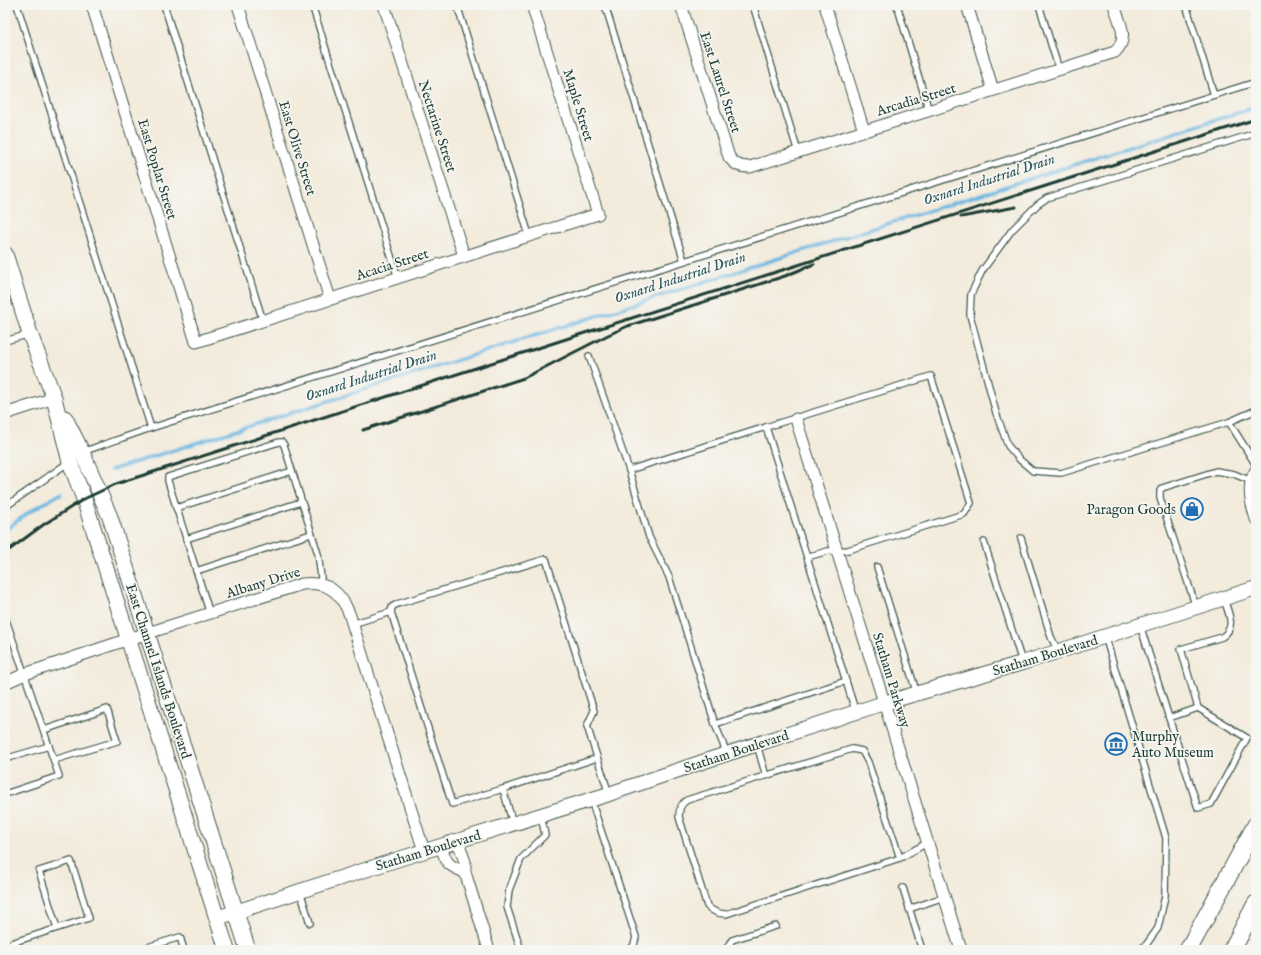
<svg xmlns="http://www.w3.org/2000/svg" width="1261" height="955" viewBox="0 0 1261 955" font-family="'IM FELL English',serif">
<rect width="100%" height="100%" fill="#f6f6f2"/>
<filter id="ink" filterUnits="userSpaceOnUse"><feTurbulence type="fractalNoise" baseFrequency=".025" numOctaves="2"/><feDisplacementMap in="SourceGraphic" scale="8" xChannelSelector="R" yChannelSelector="G"/><feConvolveMatrix kernelMatrix="1 2 1 2 8 2 1 2 1" color-interpolation-filters="sRGB"/></filter>
<filter id="wash" filterUnits="userSpaceOnUse"><feTurbulence type="fractalNoise" baseFrequency=".012" numOctaves="4" result="noise"/><feDisplacementMap in="SourceGraphic" scale="16" xChannelSelector="R" yChannelSelector="G"/><feGaussianBlur stdDeviation="0.9" result="paint"/><feColorMatrix in="noise" values="0 0 0 0 0 0 0 0 0 0 0 0 0 0 0 0 0 1.4 0 .05"/><feComposite in="paint" operator="in"/></filter>
<g filter="url(#wash)">
<rect width="100%" height="100%" fill="#f3ebdb"/>
<g fill="none" stroke-linecap="round" stroke-linejoin="round">
<g stroke="#67b5e1" stroke-width="3.5">
<path d="M 111,470 L 1256,107"/>
<path d="M 5,530 L 29,512 L 62,493"/>
</g>
</g>
</g>
<g filter="url(#ink)">
<g fill="none" stroke-linecap="round" stroke-linejoin="round">
<g stroke="#3f574d" stroke-width="8">
<g id="service">
<path d="M 17,5 L 151,428"/>
<path d="M 164,5 L 263,321"/>
<path d="M 312,5 L 398,278"/>
<path d="M 457,5 L 529,235"/>
<path d="M 605,5 L 684,261"/>
<path d="M 753,5 L 798,152"/>
<path d="M 897,5 L 929,111"/>
<path d="M 1039,5 L 1059,70"/>
<path d="M 1186,5 L 1214,95"/>
<path d="M 1256,133 L 1047,198 L 1037,205 L 1012,230 L 982,271 L 971,294 L 970,315 L 996,413 L 1008,446 L 1020,460 L 1033,471 L 1061,473 L 1229,422 L 1256,410"/>
<path d="M 5,341 L 30,334"/>
<path d="M 589,356 L 629,470"/>
<path d="M 1229,422 L 1256,465"/>
<path d="M 766,427 L 931,376 L 971,503 L 964,514 L 848,550 L 828,551 L 807,557"/>
<path d="M 82,452 L 151,428 L 1256,82"/>
<path d="M 5,507 L 69,462"/>
<path d="M 176,508 L 292,471"/>
<path d="M 1021,538 L 1051,637 L 1058,651"/>
<path d="M 186,539 L 301,502"/>
<path d="M 984,542 L 1022,662"/>
<path d="M 877,567 L 917,694"/>
<path d="M 196,571 L 311,534"/>
<path d="M 1196,607 L 1160,498 L 1160,491 L 1162,488 L 1216,471 L 1234,474 L 1251,481"/>
<path d="M 210,614 L 168,481 L 168,477 L 279,442 L 282,442 L 284,445 L 318,554 L 321,577 L 320,584"/>
<path d="M 5,617 L 59,776 L 5,794"/>
<path d="M 352,624 L 391,612"/>
<path d="M 1140,625 L 1169,718 L 1198,708 L 1181,649 L 1222,637 C 1237,627 1228,613 1224,599"/>
<path d="M 1105,636 L 1166,838 L 1165,896 L 1158,928 L 1146,945 L 1139,950"/>
<path d="M 1169,718 L 1198,808 L 1211,804 L 1247,738 L 1198,708"/>
<path d="M 715,724 L 846,681"/>
<path d="M 44,730 L 107,709 L 117,741 L 54,760"/>
<path d="M 757,745 L 766,776"/>
<path d="M 727,754 L 715,724 L 669,577 L 649,537 L 629,470 L 766,427 L 856,713"/>
<path d="M 5,759 L 49,746"/>
<path d="M 503,789 L 452,804 L 391,612 L 392,607 L 397,604 L 546,559 L 594,711 L 587,726 L 609,794"/>
<path d="M 591,800 L 636,937 L 634,945 L 630,950"/>
<path d="M 513,824 L 503,789 L 597,758"/>
<path d="M 900,858 L 868,762 L 862,751 L 852,749 L 687,800 C 680,804 679,810 679,817 L 707,906 C 713,912 718,914 726,914 L 900,858 L 927,843"/>
<path d="M 903,888 L 922,950"/>
<path d="M 300,891 L 310,923"/>
<path d="M 909,909 L 944,897"/>
<path d="M 5,945 L 89,918 L 71,861 L 39,871 L 57,928"/>
<path d="M 138,950 L 180,937 L 184,950"/>
<path d="M 521,950 L 507,907 L 509,890 L 521,859 L 545,835 L 541,816"/>
<path d="M 728,950 L 728,946 L 732,940 L 776,926"/>
</g>
</g>
<g stroke="#3f574d" stroke-width="13">
<g id="minor">
<path d="M 92,5 L 196,342 L 598,214 L 532,5"/>
<path d="M 238,5 L 330,299"/>
<path d="M 384,5 L 464,256"/>
<path d="M 681,5 L 729,157 C 735,165 740,167 750,167 L 798,152 L 1115,52 C 1130,37 1119,22 1114,5"/>
<path d="M 825,5 L 864,131"/>
<path d="M 967,5 L 993,90"/>
<path d="M 5,414 L 54,398"/>
<path d="M 796,419 L 961,950"/>
<path d="M 1256,470 C 1246,485 1251,503 1256,519"/>
<path d="M 5,683 L 25,674 L 129,639 L 302,584 C 327,581 340,591 349,613 L 424,851"/>
<path d="M 458,841 L 465,862 L 465,872 L 489,950"/>
<path d="M 441,846 C 446,863 448,866 465,872"/>
</g>
</g>
<g stroke="#3f574d" stroke-width="16">
<path id="tertiary" d="M 217,918 L 402,858 L 609,794 L 708,760 L 884,703 L 1022,663 L 1256,588"/>
</g>
<g stroke="#3f574d" stroke-width="17">
<g id="secondary">
<path d="M 5,254 L 30,334 L 54,398 L 70,462 L 84,499 L 227,950"/>
<path d="M 65,418 L 82,452 L 110,517 L 248,950"/>
</g>
</g>
<g stroke="#3f574d" stroke-width="19">
<g id="primary">
<path d="M 1188,950 L 1256,825"/>
<path d="M 1232,950 L 1256,904"/>
</g>
</g>
<use href="#service" stroke="#fff" stroke-width="5.5"/>
<use href="#minor" stroke="#fff" stroke-width="11"/>
<use href="#tertiary" stroke="#fff" stroke-width="14"/>
<use href="#secondary" stroke="#fff" stroke-width="15"/>
<use href="#primary" stroke="#fff" stroke-width="17"/>
<g stroke="#1f3d34" stroke-width="3">
<path d="M 961,217 L 1016,207"/>
<path d="M 363,430 L 524,378 L 608,335 L 628,326 L 785,276 L 814,264"/>
<path d="M 5,553 L 43,525 L 84,499 L 116,484 L 566,339 L 1256,119"/>
</g>
</g>
</g>
<defs>
<g id="shop-ring" transform="scale(1.15)"><circle r="9.5" fill="#f6f6f2" stroke="#1f6fb2" stroke-width="1.5"/><path d="M-5-2.5h2.3a2.7 3.5 0 0 1 5.4 0H5L5.5 6h-11ZM-1.5-2.5h3a1.5 2.3 0 0 0-3 0Z" fill="#1f6fb2"/></g>
<g id="museum-ring" transform="scale(1.15)"><circle r="9.5" fill="#f6f6f2" stroke="#1f6fb2" stroke-width="1.5"/><path d="M0-6L6-3V-2H-6V-3ZM-5-1h2V3h-2ZM-1-1h2V3h-2ZM3-1h2V3H3ZM-6 4H6V6H-6Z" fill="#1f6fb2"/></g>
</defs>
<g fill-rule="evenodd">
<use href="#shop-ring" x="1192" y="509"/>
<use href="#museum-ring" x="1116" y="744"/>
</g>
<g text-anchor="middle" stroke-width="3.5" stroke-linejoin="round" paint-order="stroke">
<g font-size="14" fill="#1f3d34" stroke="#f6f6f2">
<text transform="translate(721 82) rotate(72)" y="5">East Laurel Street</text>
<text transform="translate(916 99) rotate(-17)" y="5">Arcadia Street</text>
<text transform="translate(579 105) rotate(73)" y="5">Maple Street</text>
<text transform="translate(438 126) rotate(72)" y="5">Nectarine Street</text>
<text transform="translate(298 148) rotate(73)" y="5">East Olive Street</text>
<text transform="translate(158 169) rotate(73)" y="5">East Poplar Street</text>
<text transform="translate(392 264) rotate(-18)" y="5">Acacia Street</text>
<text transform="translate(263 582) rotate(-17)" y="5">Albany Drive</text>
<text transform="translate(1045 655) rotate(-17)" y="5">Statham Boulevard</text>
<text transform="translate(159 671) rotate(72)" y="5">East Channel Islands Boulevard</text>
<text transform="translate(892 680) rotate(73)" y="5">Statham Parkway</text>
<text transform="translate(736 751) rotate(-18)" y="5">Statham Boulevard</text>
<text transform="translate(428 850) rotate(-17)" y="5">Statham Boulevard</text>
</g>
<g font-size="14" fill="#1f3d34" stroke="#f6f6f2" text-anchor="end">
<text x="1176" y="514">Paragon Goods</text>
<text x="1132" y="741" text-anchor="start">Murphy<tspan x="1132" dy="16">Auto Museum</tspan></text>
</g>
<g font-size="15" font-style="italic" fill="#315b5f" stroke="#f6f6f2">
<text transform="translate(989 179) rotate(-18)" y="5">Oxnard Industrial Drain</text>
<text transform="translate(680 277) rotate(-18)" y="5">Oxnard Industrial Drain</text>
<text transform="translate(371 375) rotate(-18)" y="5">Oxnard Industrial Drain</text>
</g>
</g>
<rect width="1261" height="955" fill="none" stroke="#f6f6f2" stroke-width="20"/>
</svg>
